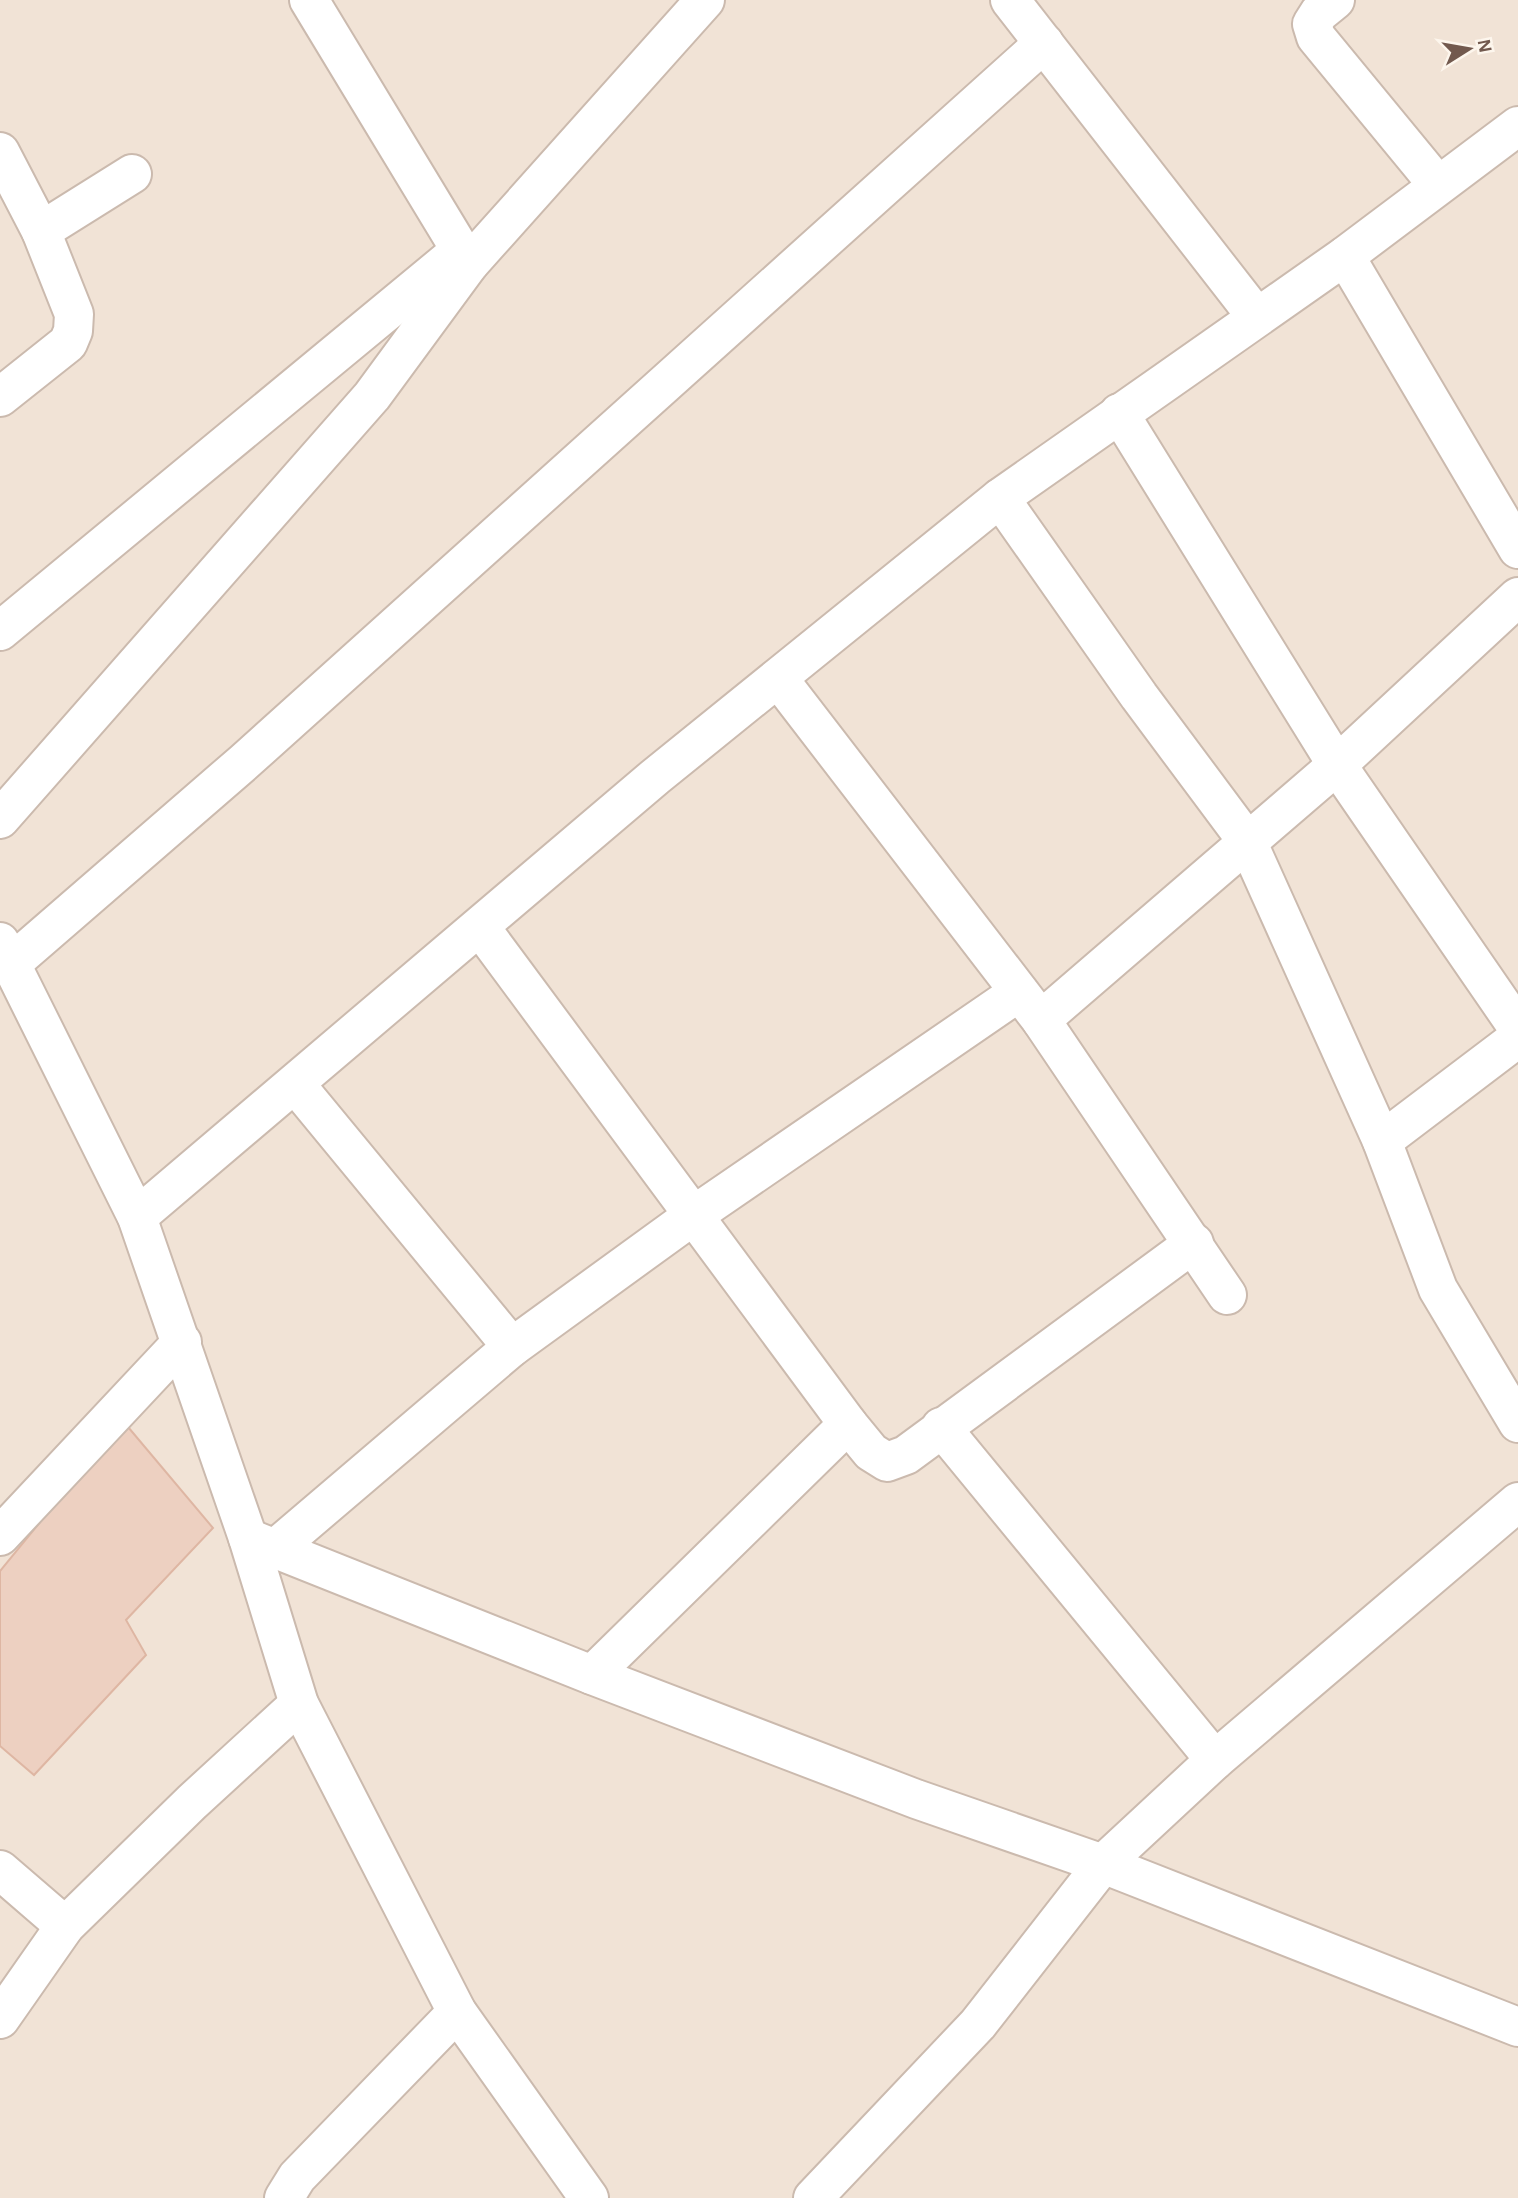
<svg xmlns="http://www.w3.org/2000/svg" width="1518" height="2198" viewBox="0 0 1518 2198" font-family="'Alegreya Sans',sans-serif">
<rect width="100%" height="100%" fill="#faf2e7"/>
<rect fill="#f1e3d6" x="0" y="0" width="1518" height="2198"/>
<path fill="#edd0c1" stroke="#deb6a3" stroke-width="2" d="M 123,1421 L 213,1528 L 126,1620 L 146,1655 L 34,1775 L 0,1746 L 0,1571 Z"/>
<g fill="none" stroke-linecap="round" stroke-linejoin="round">
<g stroke="#cbbaae" stroke-width="42">
<g id="minor">
<path d="M 309,0 L 469,264"/>
<path d="M 1010,0 L 1256,316"/>
<path d="M 1335,0 L 1319,13 L 1312,24 L 1316,37 L 1437,184"/>
<path d="M 0,152 L 41,231 L 74,314 L 73,331 L 68,343 L 0,397"/>
<path d="M 41,231 L 132,174"/>
<path d="M 1345,256 L 1518,549"/>
<path d="M 1119,413 L 1337,765 L 1518,1028"/>
<path d="M 1000,498 L 1139,696 L 1247,841 L 1382,1141 L 1438,1289 L 1518,1423"/>
<path d="M 0,631 L 461,250"/>
<path d="M 778,678 L 1041,1020 L 1227,1295"/>
<path d="M 0,819 L 372,396 L 469,264 L 705,0"/>
<path d="M 480,927 L 848,1424 L 871,1452 L 887,1462 L 906,1455 L 1194,1243"/>
<path d="M 0,942 L 137,1217 L 248,1538 L 299,1704 L 457,2012 L 589,2198"/>
<path d="M 12,963 L 244,762 L 1044,43"/>
<path d="M 1041,1020 L 1337,765 L 1518,597"/>
<path d="M 296,1085 L 512,1347"/>
<path d="M 1382,1141 L 1518,1038"/>
<path d="M 137,1217 L 655,777 L 1000,498 L 1345,256 L 1518,126"/>
<path d="M 941,1427 L 1215,1760"/>
<path d="M 0,1536 L 182,1342"/>
<path d="M 248,1538 L 592,1675 L 916,1799 L 1103,1864 L 1518,2027"/>
<path d="M 276,1548 L 512,1347 L 694,1215 L 1019,992"/>
<path d="M 592,1675 L 848,1424"/>
<path d="M 0,1870 L 65,1926"/>
<path d="M 0,2019 L 65,1926 L 192,1802 L 299,1704"/>
<path d="M 284,2198 L 297,2177 L 457,2012"/>
<path d="M 813,2198 L 978,2024 L 1103,1864 L 1215,1760 L 1518,1502"/>
</g>
</g>
<use href="#minor" stroke="#fff" stroke-width="38"/>
</g>
<g transform="translate(1469 49) rotate(79)" stroke="#fdf6ed" stroke-width="5" paint-order="stroke">
<path d="M0-5L12 26L0 18L-12 26Z" fill="#72594e"/>
<text y="-10" font-size="19" font-weight="bold" text-anchor="middle" fill="#72594e">N</text>
</g>
</svg>
